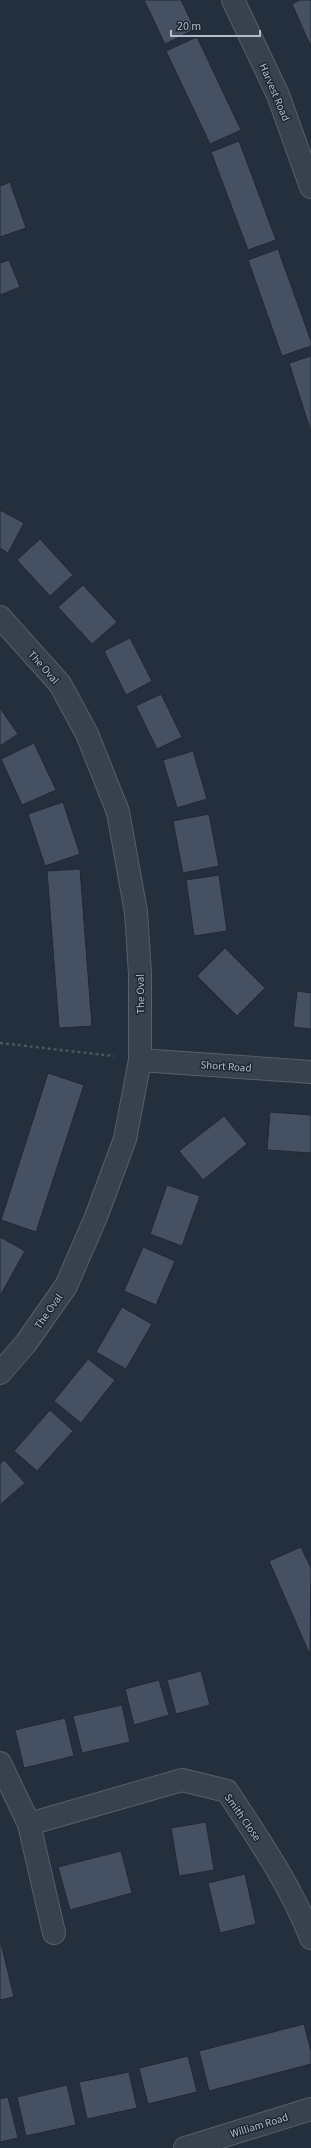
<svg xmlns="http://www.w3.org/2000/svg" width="311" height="2148" viewBox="0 0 311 2148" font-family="'Source Sans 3',sans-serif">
<rect width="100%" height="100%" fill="#242f3e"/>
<g fill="#455162" stroke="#1f2835">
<path d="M 144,0 L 181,0 L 195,29 L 165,44 Z"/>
<path d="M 300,0 L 311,0 L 311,47 L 292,4 Z"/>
<path d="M 197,37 L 241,130 L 210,144 L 166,51 Z"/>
<path d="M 239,141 L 276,240 L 248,250 L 211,152 Z"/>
<path d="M 10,182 L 26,228 L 0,237 L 0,186 Z"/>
<path d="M 278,249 L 311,341 L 311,346 L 282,356 L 248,260 Z"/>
<path d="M 9,260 L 20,287 L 0,295 L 0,263 Z"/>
<path d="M 311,356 L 311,432 L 289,363 Z"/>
<path d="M 0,510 L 24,523 L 8,553 L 0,548 Z"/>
<path d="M 40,539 L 73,575 L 50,596 L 17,560 Z"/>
<path d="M 83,585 L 117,622 L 92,644 L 58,607 Z"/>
<path d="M 130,638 L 152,681 L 126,695 L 104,651 Z"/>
<path d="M 161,694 L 182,737 L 157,749 L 136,706 Z"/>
<path d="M 0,708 L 18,734 L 0,746 Z"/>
<path d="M 34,743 L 56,790 L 22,805 L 1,759 Z"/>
<path d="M 193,751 L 207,799 L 177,808 L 163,760 Z"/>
<path d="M 63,802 L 80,854 L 45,866 L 28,814 Z"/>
<path d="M 209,814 L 219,866 L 183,873 L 173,821 Z"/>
<path d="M 80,869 L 92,1026 L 59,1028 L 47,871 Z"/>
<path d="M 219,875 L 227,931 L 194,936 L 186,880 Z"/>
<path d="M 225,948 L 265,988 L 237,1016 L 197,976 Z"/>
<path d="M 297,991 L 311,993 L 311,1029 L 293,1027 Z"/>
<path d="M 48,1073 L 84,1085 L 36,1232 L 1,1220 Z"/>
<path d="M 270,1112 L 311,1115 L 311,1153 L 267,1150 Z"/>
<path d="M 224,1116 L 247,1144 L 203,1180 L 179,1151 Z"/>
<path d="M 167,1185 L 200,1196 L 182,1246 L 150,1234 Z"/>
<path d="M 0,1237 L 25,1251 L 1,1294 L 0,1293 Z"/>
<path d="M 143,1247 L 175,1261 L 156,1305 L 124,1291 Z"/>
<path d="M 122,1307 L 152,1324 L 126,1369 L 96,1352 Z"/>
<path d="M 88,1359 L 115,1380 L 81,1423 L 54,1401 Z"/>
<path d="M 50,1410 L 73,1431 L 37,1471 L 14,1451 Z"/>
<path d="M 4,1460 L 25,1483 L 0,1505 L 0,1464 Z"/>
<path d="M 301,1547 L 311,1568 L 310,1655 L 269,1561 Z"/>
<path d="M 201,1671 L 210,1705 L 176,1714 L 167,1680 Z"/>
<path d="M 159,1680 L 169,1715 L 134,1725 L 125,1689 Z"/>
<path d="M 122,1705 L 130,1742 L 82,1753 L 73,1716 Z"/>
<path d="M 65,1718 L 74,1756 L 24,1768 L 15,1730 Z"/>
<path d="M 206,1822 L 214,1870 L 179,1876 L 171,1828 Z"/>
<path d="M 121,1851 L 132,1893 L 70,1910 L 58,1867 Z"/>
<path d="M 245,1874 L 256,1924 L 220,1933 L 208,1883 Z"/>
<path d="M 0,1939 L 14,1997 L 0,2000 Z"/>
<path d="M 304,2024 L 311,2051 L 311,2064 L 209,2091 L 199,2051 Z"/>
<path d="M 188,2056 L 197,2092 L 148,2104 L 139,2068 Z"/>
<path d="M 129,2072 L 137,2108 L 87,2119 L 79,2082 Z"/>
<path d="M 67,2085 L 76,2125 L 26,2136 L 17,2097 Z"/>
<path d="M 8,2097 L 18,2138 L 0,2142 L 0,2099 Z"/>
</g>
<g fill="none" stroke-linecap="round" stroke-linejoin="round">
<g stroke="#565f6c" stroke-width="24">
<g id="street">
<path d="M 233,0 L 278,95 L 311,187"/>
<path d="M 0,617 L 60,684 L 87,734 L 118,812 L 136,912 L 140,974 L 140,1060 L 125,1139 L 96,1217 L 66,1286 L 26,1343 L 0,1373"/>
<path d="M 140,1060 L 311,1072"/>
<path d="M 0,1763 L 29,1824 L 54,1933"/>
<path d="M 29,1824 L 182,1780 L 227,1791 C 258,1838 291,1886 311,1938"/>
<path d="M 185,2148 L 311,2109"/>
</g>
</g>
<path stroke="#44595c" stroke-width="2.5" stroke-dasharray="3 3" stroke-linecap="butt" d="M 0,1043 L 114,1056"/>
<use href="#street" stroke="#38414e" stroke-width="22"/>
</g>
<g text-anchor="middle" stroke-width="3" stroke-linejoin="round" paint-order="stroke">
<g font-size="11" fill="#b4bcc9" stroke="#1d2633">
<text transform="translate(275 92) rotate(67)" y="4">Harvest Road</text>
<text transform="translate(44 667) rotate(48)" y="4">The Oval</text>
<text transform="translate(140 994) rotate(-91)" y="4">The Oval</text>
<text transform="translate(226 1066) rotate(4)" y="4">Short Road</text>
<text transform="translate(48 1311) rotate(-55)" y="4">The Oval</text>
<text transform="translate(243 1817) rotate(55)" y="4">Smith Close</text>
<text transform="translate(259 2125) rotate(-17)" y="4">William Road</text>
</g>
</g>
<path d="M171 30v6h89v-6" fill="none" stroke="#b4bcc9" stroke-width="2"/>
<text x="177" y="30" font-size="12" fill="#b4bcc9" stroke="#1d2633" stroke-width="3" paint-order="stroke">20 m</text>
</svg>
